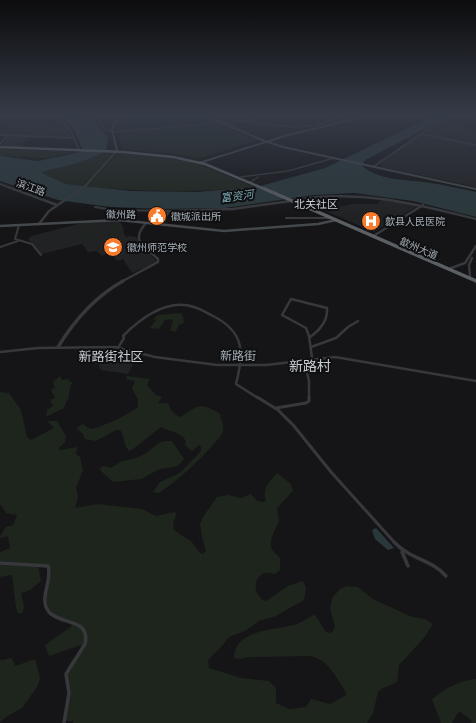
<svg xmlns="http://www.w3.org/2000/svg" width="476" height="723" viewBox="0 0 476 723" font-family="Helvetica,'Noto Sans SC',sans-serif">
<rect width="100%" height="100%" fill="#151517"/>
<g fill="#212224">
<path d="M 447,122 L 476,130 L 476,144 L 425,134 Z"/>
<path d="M 26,125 L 65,127 L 72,136 L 69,137 L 16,135 Z"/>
<path d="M 422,135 L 476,146 L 476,187 L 382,167 L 380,164 L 402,147 Z"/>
<path d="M 9,136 L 11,136 L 29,137 L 20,146 L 2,145 Z"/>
<path d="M 381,199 L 415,205 L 416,207 L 374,232 L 328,212 L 338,207 L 352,204 L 378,204 Z"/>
<path d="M 118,220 L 122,225 L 124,230 L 123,231 L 126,237 L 129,236 L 136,237 L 142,246 L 157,262 L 132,273 L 123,259 L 118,261 L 108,253 L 102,256 L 96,251 L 88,252 L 82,244 L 42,254 L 38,252 L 33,244 L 28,239 L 31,236 L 82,223 Z"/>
<path d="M 105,351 L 116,352 L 115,353 L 118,354 L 117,357 L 124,358 L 122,361 L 134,362 L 128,374 L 101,370 L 98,364 L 95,364 L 97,355 L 103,355 Z"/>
</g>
<g fill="#1e251d" fill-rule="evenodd">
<path d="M 120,116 L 202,116 L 255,139 L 256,141 L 204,157 L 196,158 L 168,153 L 126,150 L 121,147 L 119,135 L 115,131 Z"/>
<path d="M 11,123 L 50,125 L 39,126 L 26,125 L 16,135 L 0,135 L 0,133 Z"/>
<path d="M 0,149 L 76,152 L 46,158 L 0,156 Z"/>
<path d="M 103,153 L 113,154 L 83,186 L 66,184 L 42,173 L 44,171 L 79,162 Z"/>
<path d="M 121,153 L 188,161 L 217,171 L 254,187 C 196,193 144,192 86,186 L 118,154 Z"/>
<path d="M 112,225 L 119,227 L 120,229 L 119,232 L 122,232 L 123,233 L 83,240 L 83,238 L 85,237 L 81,233 L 84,230 ZM 110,226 L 116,228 L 117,230 C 111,235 91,239 84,234 L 89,230 Z"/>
<path d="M 181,313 L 184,320 L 183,324 L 180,324 L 175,332 L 170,330 L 173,321 L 169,319 L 164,321 L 159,329 L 150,328 L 156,320 L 153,319 L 158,315 Z"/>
<path d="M 60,376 L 62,380 L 69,379 L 69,382 L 73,382 C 69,387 70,389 69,395 C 69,399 65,403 64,408 L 46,417 L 47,410 L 53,406 L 50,400 L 55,398 L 51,390 L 55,388 L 53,382 Z"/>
<path d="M 127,376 L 150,379 L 147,385 L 156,395 L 162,397 L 158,403 L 168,403 C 171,410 173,415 181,417 C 199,405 200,402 220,414 C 220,420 226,426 222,434 C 220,438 215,442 212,446 C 196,464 179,479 159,493 L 153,492 L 160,482 L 180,473 L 201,451 L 201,447 L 199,445 L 192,451 L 185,445 L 186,441 C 181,432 170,432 161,427 L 133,449 L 129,451 C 123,445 125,436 120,430 L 116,430 L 96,441 L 85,439 L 83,434 L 76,428 L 83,424 L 90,429 C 99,429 131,413 138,407 L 138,400 L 132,388 L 135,381 L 126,379 Z"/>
<path d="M 0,392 L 9,393 L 21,410 L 27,437 L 31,440 L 54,428 L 47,421 L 57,421 L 66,436 L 65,442 L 59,448 L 60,450 L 77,447 L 76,454 L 80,457 L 83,470 L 76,488 L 78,497 L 75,508 L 98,504 L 142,509 L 156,516 L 175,512 L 176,515 L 173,524 L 174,530 L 192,542 L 200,553 L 203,554 L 206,551 L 202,537 L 200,524 L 203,517 L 217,497 L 228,495 L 241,498 L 251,494 L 257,501 L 264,502 L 266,500 C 261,489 270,481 277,473 L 291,484 L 293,491 L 277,508 L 279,522 C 275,530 266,543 274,552 C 277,555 279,556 280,559 L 280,570 L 275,574 C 271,574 268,572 265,573 C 251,577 254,598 266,601 L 288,586 L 303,581 L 306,588 L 304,600 L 276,616 L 259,621 L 245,631 L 229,637 L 221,647 L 208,660 L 209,668 L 241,678 L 269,681 L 276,688 L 276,703 L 289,709 L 306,707 L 311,699 L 330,704 L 346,695 L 345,691 C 336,677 328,659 310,656 L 249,657 L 240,659 L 234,658 C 234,630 274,630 294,625 C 301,623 307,618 314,615 L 316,616 L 325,631 L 329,633 L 333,631 L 335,626 L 330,609 L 332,598 L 340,589 L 347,586 L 358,587 L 373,599 L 412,617 L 425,619 L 433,624 L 424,638 L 399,665 L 397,682 L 381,689 L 378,692 L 373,713 L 367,723 L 73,723 L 73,721 L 66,721 L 70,692 L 68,692 C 61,671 69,665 81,649 L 81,645 L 49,656 L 45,645 L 72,626 L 70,623 L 60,621 L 60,619 C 31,599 59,577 48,565 L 0,561 L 0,552 L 10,548 L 8,536 L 1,538 L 0,536 L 6,527 L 13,525 L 17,515 L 6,513 L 2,506 L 0,505 Z"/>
<path d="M 165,441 L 172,441 L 184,459 L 178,466 L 160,469 L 141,479 L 113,482 L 100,470 L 101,467 L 104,466 L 111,468 L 122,461 L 136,458 L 145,454 L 159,443 Z"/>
<path d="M 0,565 L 38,566 L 41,581 L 30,590 L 21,593 L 24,607 L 22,613 L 18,613 L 16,608 L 12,575 L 0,577 Z"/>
<path d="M 12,658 L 15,666 L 35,659 L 40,678 L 37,687 L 22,708 L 6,717 L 0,722 L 0,659 L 2,660 Z"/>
<path d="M 476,679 L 476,723 L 471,723 L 472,721 L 459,711 L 452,723 L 441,723 L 432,699 C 447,688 457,681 476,679 Z"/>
</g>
<g fill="#2a383b">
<path d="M 63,116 L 91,116 L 108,139 L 106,150 C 94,160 60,168 44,171 L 42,173 L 66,184 L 131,191 L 197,192 L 257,187 L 325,168 L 433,116 L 450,116 L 369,158 L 365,160 L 362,166 C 382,182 407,179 430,183 C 446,185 461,189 476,192 L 476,217 L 413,201 L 354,193 L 314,195 L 225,208 L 163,209 L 110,207 L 58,200 L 0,181 L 0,156 L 38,161 L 80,152 L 82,149 L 75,131 Z"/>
<path d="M 376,528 L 394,548 L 388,550 L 375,539 L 372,530 Z"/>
</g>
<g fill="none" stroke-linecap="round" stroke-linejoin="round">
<g stroke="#36383c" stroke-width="1.5">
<path d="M 95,116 L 103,128 L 113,132 L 222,123"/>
<path d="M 472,116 L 476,117"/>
<path d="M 243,121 C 272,124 306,133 334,119 L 335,116"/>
<path d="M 224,123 L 275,116"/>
<path d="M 0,144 L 8,135"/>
<path d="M 241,177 L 288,171 L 334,158"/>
<path d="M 251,182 L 258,177"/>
</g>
<g stroke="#36383c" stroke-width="2">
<path d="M 95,207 L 113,210 L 169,211"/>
<path d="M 286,218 L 330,218"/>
<path d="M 19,225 L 15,239 L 32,244 L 41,255"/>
<path d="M 0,247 L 18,241"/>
</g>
<g stroke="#36383c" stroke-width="2.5">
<path d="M 310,337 C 320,330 328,321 327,308 L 291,299 L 282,315 L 306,328 L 309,336 L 312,358"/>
<path d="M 311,347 L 336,338 L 348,327 L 358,321"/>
<path d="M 118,348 L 124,338 L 123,336 C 141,318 167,298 194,307 C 201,309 207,313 213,316 C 245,332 244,353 236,384 L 258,398"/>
<path d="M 0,352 L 38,348 L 115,347 L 155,357 L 217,365 L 266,365 L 335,357 L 476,381"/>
<path d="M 304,359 L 309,381 L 309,398"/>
</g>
<g stroke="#36383c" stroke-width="3">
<path d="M 257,397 L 278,410 L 294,426 L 331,472 L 395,543"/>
<path d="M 276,408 L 306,403 L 309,401 L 309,397"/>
</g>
<g stroke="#36383c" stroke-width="3.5">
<path d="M 394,542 C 411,560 431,559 446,576"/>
<path d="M 402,552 L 408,566"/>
<path d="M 0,563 L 48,566 C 53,581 38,598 49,612 C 60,625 91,618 85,644 L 66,674 L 69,693 L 64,723"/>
</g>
<g stroke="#36383c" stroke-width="2">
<path d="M 60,116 L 73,135 L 79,150"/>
<path d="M 421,134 L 476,145"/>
<path d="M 0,135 L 74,138"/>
<path d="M 373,167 L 421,134 L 452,116"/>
<path d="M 0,184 L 16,190"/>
<path d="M 79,190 L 85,186 L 116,152"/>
</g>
<g stroke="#36383c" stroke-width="2.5">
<path d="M 14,189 L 57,205"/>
<path d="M 294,200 C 360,189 413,203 476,219"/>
<path d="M 39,224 L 49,211 L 81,189"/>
<path d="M 161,224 L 169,211 L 233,209 L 291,201"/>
<path d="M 375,235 L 423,205"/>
<path d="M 451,268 L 465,263 L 476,246"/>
<path d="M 470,276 L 469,265 L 472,258"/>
<path d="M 121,282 L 158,262 L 158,259 C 144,246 130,241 146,223"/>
</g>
<path stroke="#36383c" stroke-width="3.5" d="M 58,347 C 74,321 96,296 123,281"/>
<g stroke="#44484c" stroke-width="2">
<path d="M 206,116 L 262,140 L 283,147 L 476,189"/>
<path d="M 116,152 L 117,150 L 112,130 L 117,116"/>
<path d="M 199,163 L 288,135 L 367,116"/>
</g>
<path stroke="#44484c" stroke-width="2.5" d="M 0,226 L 119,220 L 224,231 L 318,224 L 336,220"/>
<path stroke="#5a5f64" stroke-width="2.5" d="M 0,147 L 123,152 L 173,157 L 205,164 L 267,190"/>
<path stroke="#5a5f64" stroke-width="3.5" d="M 265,189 L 476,281"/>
<g stroke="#494d51" stroke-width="2">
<path id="rail" d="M 467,116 L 476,119"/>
</g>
<use href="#rail" stroke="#101012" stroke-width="1" stroke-dasharray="2" stroke-linecap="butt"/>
</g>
<linearGradient id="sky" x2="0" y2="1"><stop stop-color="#0c0c0d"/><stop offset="0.53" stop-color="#353b47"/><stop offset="1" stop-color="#353b47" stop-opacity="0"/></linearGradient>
<rect width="476" height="217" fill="url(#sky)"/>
<defs>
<g id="civic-disc" transform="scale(1)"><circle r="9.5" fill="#fa7c2a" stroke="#101012"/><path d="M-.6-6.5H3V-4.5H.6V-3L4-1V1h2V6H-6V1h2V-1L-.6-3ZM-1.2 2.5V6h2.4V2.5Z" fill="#fff"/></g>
<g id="hospital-disc" transform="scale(1)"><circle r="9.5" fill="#fa7c2a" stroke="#101012"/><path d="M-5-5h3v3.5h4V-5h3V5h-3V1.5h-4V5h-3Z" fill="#fff"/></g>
<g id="school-disc" transform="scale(1)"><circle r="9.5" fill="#fa7c2a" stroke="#101012"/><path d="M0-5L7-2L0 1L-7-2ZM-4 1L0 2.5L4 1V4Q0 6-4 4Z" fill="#fff"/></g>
</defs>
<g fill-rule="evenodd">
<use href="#civic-disc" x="157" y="216"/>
<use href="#hospital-disc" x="371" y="221"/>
<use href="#school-disc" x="113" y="247"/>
</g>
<g text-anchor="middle" stroke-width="4" stroke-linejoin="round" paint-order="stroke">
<g font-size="10" fill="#a6b0b8" stroke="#101012">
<text transform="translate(31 187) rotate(20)" y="4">滨江路</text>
<text transform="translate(121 214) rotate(1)" y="4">徽州路</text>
<text transform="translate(419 248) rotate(23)" y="4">歙州大道</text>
</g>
<g font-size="10" fill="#a6b0b8" stroke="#101012" text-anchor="start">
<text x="171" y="220">徽城派出所</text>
<text x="385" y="225">歙县人民医院</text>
<text x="127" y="251">徽州师范学校</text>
</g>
<g font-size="11" font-style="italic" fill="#7ba9b4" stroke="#101012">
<text transform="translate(237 196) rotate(-7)" y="4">富资河</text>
</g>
<g font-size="11" fill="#c7ced3" stroke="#101012">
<text x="316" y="208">北关社区</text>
</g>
<g font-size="12" fill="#a6b0b8" stroke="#101012">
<text transform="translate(238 356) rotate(1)" y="4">新路街</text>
</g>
<g font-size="13" fill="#c7ced3" stroke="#101012">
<text x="111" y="361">新路街社区</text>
</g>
<g font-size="14" fill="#c7ced3" stroke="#101012">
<text x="310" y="371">新路村</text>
</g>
</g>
</svg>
